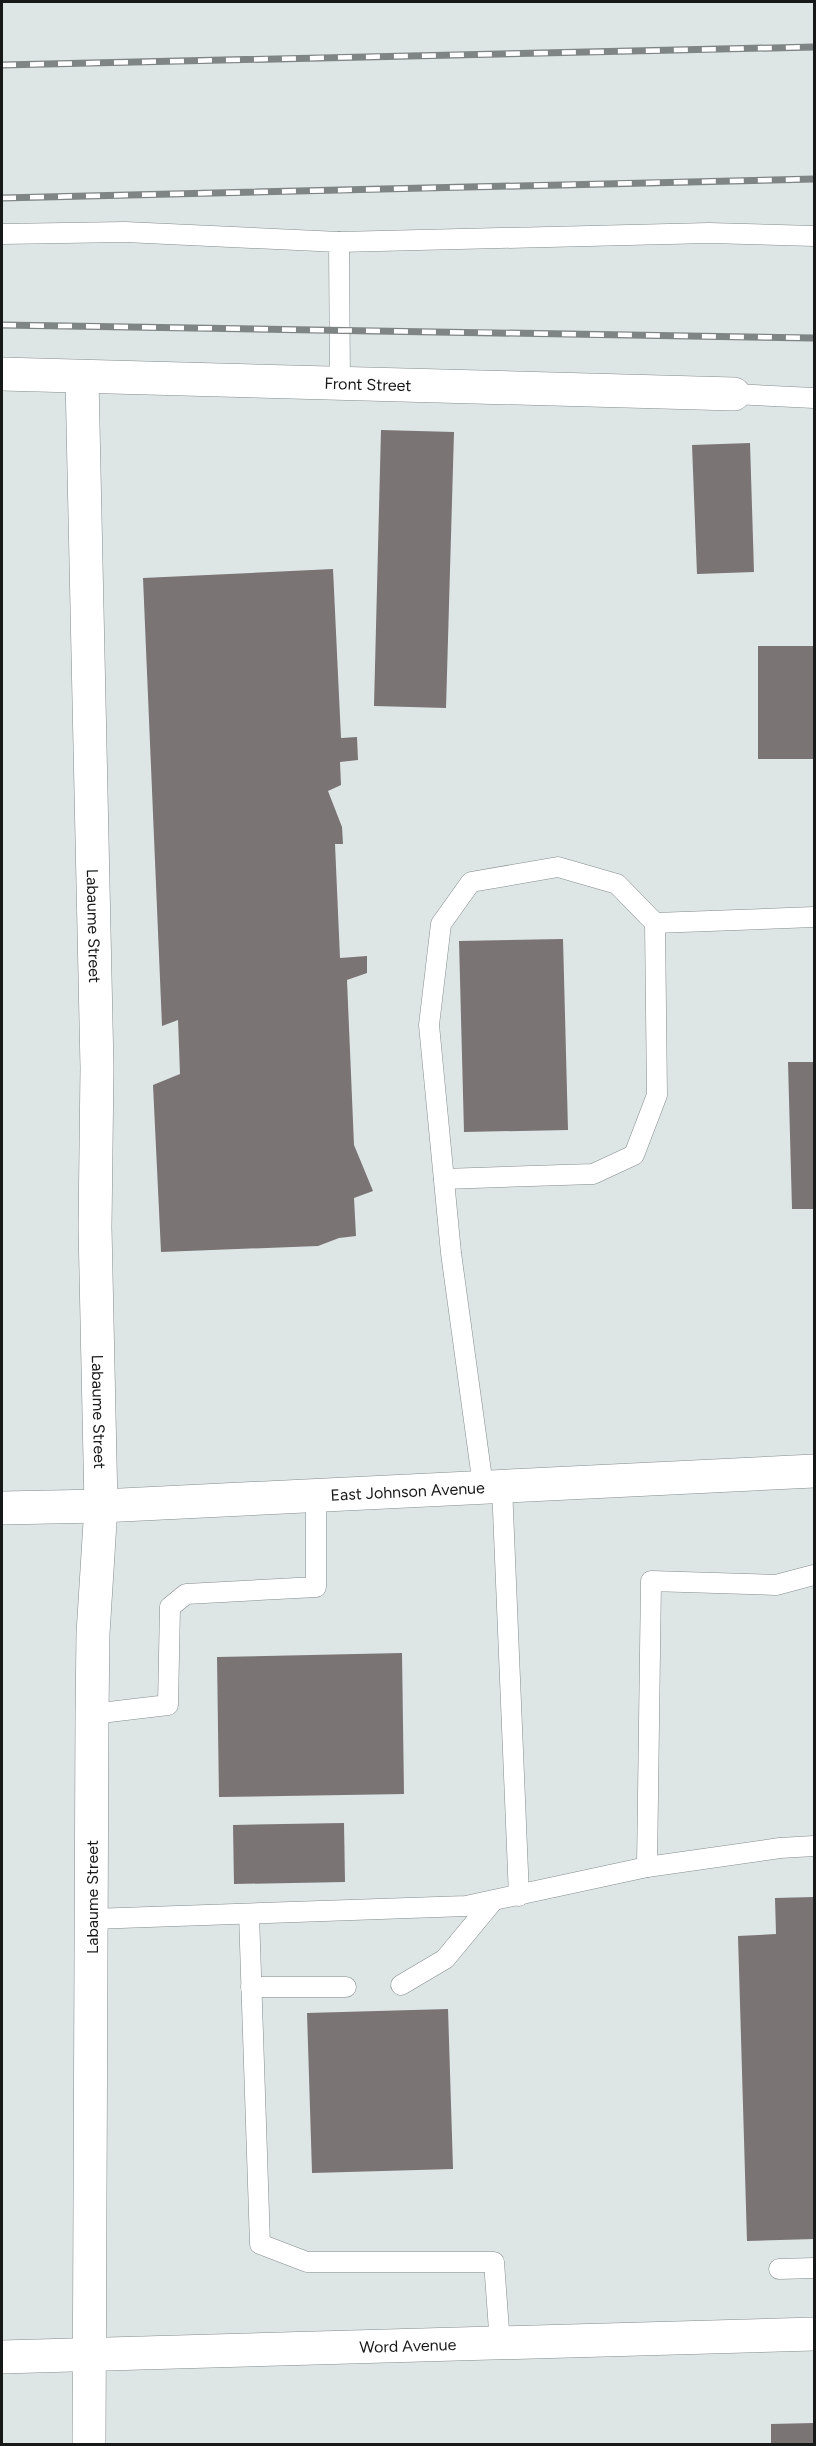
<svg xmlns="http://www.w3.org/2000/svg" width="816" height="2446" viewBox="0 0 816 2446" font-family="Figtree,sans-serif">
<rect width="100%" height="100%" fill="#dee5e5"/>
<g fill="#7a7475">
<path d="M 381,430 L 454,432 L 446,708 L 374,706 Z"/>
<path d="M 750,443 L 754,572 L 697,574 L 692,445 Z"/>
<path d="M 333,569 L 341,738 L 357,737 L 358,760 L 340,762 L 341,785 L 328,791 L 342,827 L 343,844 L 335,844 L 340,958 L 367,956 L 367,973 L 347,980 L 354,1145 L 373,1191 L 354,1198 L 356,1236 L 339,1238 L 318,1246 L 161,1252 L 153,1085 L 180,1074 L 178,1020 L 162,1026 L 143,578 Z"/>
<rect x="758" y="646" width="56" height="113"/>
<path d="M 563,939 L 568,1130 L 464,1132 L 459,941 Z"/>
<path d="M 788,1062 L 814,1062 L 814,1209 L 792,1209 Z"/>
<path d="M 402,1653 L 404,1794 L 219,1797 L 217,1657 Z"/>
<path d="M 344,1823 L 345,1882 L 234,1884 L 233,1825 Z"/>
<path d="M 814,1897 L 814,2239 L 747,2241 L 738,1936 L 776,1934 L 775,1898 Z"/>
<path d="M 448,2009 L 453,2169 L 312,2173 L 307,2013 Z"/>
<path d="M 814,2423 L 814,2444 L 771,2444 L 771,2424 Z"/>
</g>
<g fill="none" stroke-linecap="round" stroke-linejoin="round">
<g stroke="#858c8c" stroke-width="21">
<g id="service">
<path d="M 2,234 L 125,232 L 339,242 L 340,384"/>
<path d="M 339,242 L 709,233 L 814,236"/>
<path d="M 734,394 L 814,398"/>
<path d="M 444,1179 L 593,1174 L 634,1155 L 657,1095 L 655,923"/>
<path d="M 483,1486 L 451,1253 L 429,1025 L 441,924 L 471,882 L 558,867 L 617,884 L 655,923 L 814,917"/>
<path d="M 502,1486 L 519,1896"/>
<path d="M 92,1714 L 168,1705 L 170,1607 L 186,1594 L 316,1587 L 316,1495"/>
<path d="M 647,1867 L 651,1581 L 776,1585 L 814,1575"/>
<path d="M 249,1914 L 260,2244 L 307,2262 L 494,2262 L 500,2344"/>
<path d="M 92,1919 L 466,1906 L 647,1867 L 780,1848 L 814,1846"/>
<path d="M 401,1985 L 445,1959 L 493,1901"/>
<path d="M 251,1987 L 346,1987"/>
<path d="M 779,2269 L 814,2268"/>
</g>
</g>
<g stroke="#858c8c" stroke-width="34">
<g id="minor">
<path id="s1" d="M 2,374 L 734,394"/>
<path id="s2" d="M 82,378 L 97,1068 L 95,1227 L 101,1506 L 93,1634 L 92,1714 L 89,2444"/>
<path id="s3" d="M 2,2357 L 814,2334"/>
</g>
</g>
<g stroke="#858c8c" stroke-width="34">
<g id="secondary">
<path id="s4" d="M 2,1508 L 101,1506 L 814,1471"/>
</g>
</g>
<use href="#service" stroke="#fff" stroke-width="20"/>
<use href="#minor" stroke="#fff" stroke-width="33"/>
<use href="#secondary" stroke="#fff" stroke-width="33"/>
<g stroke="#7f8484" stroke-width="7">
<g id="rail">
<path d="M 2,65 L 814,47"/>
<path d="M 2,198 L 814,179"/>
<path d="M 2,325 L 814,338"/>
</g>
</g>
<use href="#rail" stroke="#fff" stroke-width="4.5" stroke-dasharray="14" stroke-linecap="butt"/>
</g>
<g text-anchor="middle" stroke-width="5" stroke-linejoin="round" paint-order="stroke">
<g font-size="16" fill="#171919" stroke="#fff">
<text dy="6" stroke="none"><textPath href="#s1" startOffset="366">Front Street</textPath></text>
<text dy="6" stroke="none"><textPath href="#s2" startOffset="548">Labaume Street</textPath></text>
<text dy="6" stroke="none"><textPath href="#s2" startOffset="1034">Labaume Street</textPath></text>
<text dy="6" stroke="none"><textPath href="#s4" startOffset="406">East Johnson Avenue</textPath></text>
<text transform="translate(92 1897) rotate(-90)" y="6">Labaume Street</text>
<text dy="6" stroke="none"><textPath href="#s3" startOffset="406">Word Avenue</textPath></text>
</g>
</g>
<rect width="816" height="2446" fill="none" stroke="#171919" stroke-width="6"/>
</svg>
